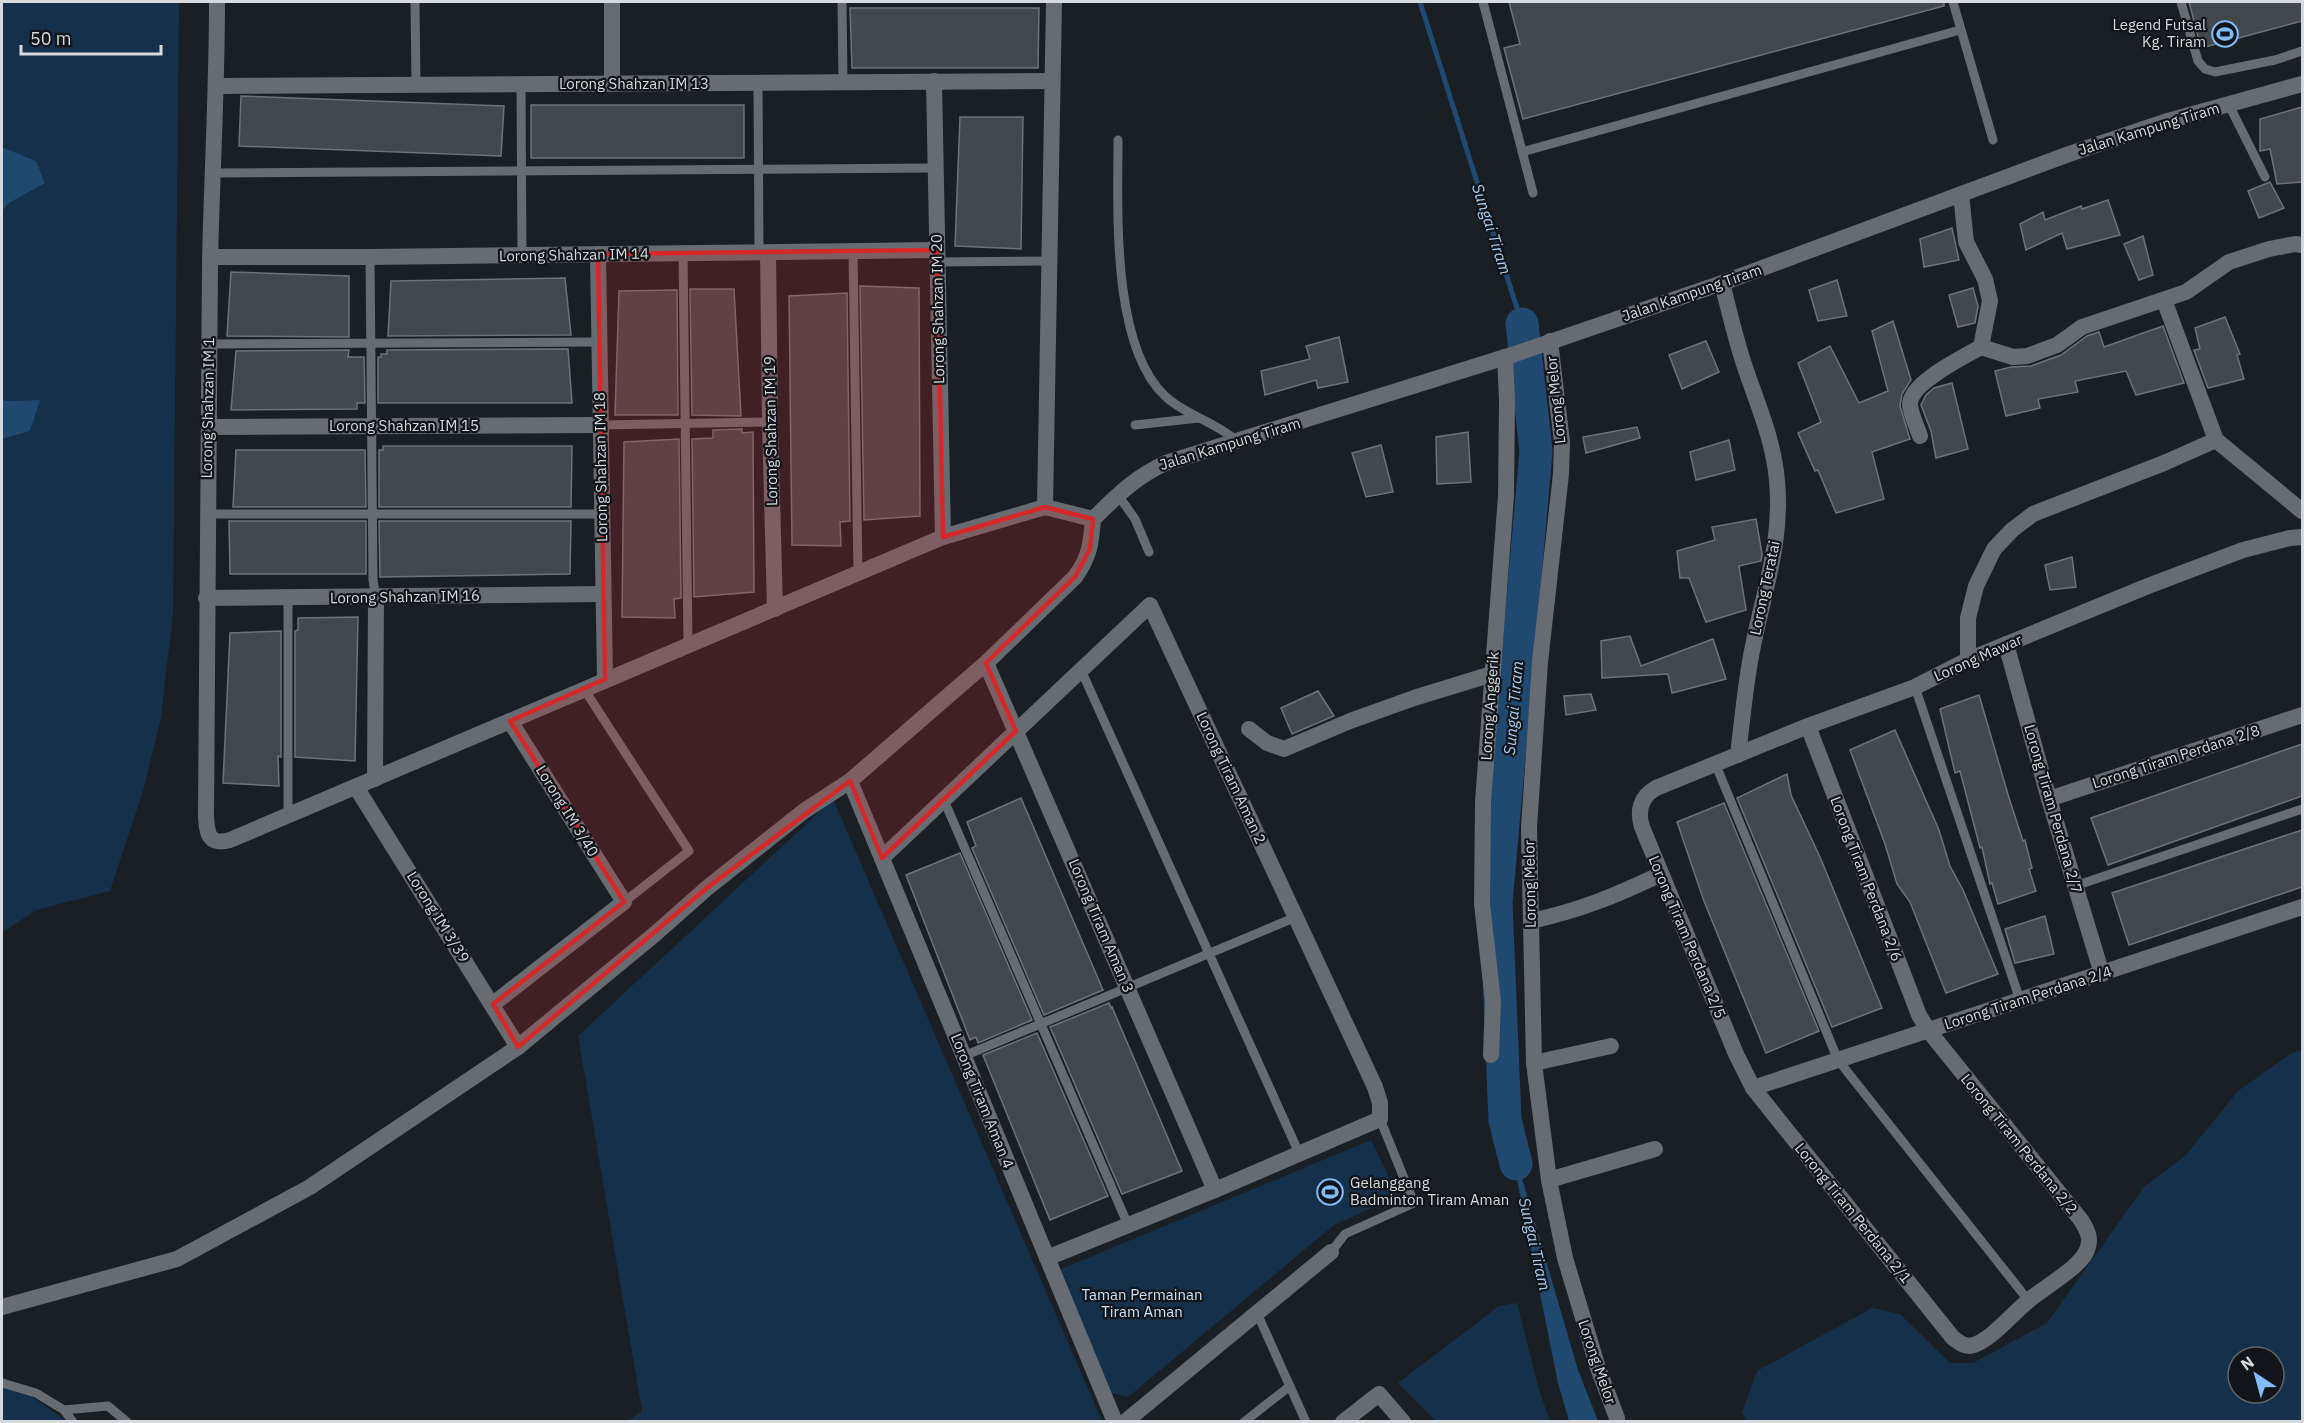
<svg xmlns="http://www.w3.org/2000/svg" width="2304" height="1423" viewBox="0 0 2304 1423" font-family="'IBM Plex Sans',sans-serif">
<rect width="100%" height="100%" fill="#1a1f23"/>
<g fill="#15304b" fill-rule="evenodd">
<path d="M 2,2 L 179,2 L 173,614 L 161,717 L 144,788 L 110,891 L 36,910 L 2,933 L 2,439 L 30,431 L 39,400 L 6,401 L 2,399 L 2,211 L 9,203 L 45,183 L 36,161 L 2,147 Z"/>
<path d="M 833,799 L 1102,1421 L 628,1421 L 642,1411 L 578,1036 Z"/>
<path d="M 2302,1050 L 2302,1421 L 1747,1421 L 1742,1412 L 1757,1371 L 1872,1308 L 1900,1314 L 1950,1363 L 1973,1363 L 2047,1323 L 2144,1187 L 2186,1155 L 2238,1091 L 2290,1054 ZM 2238,1357 L 2274,1357 L 2274,1393 L 2238,1393 Z"/>
<path d="M 1371,1140 L 1398,1196 L 1334,1225 L 1128,1397 L 1108,1392 L 1061,1269 Z"/>
<path d="M 1517,1303 L 1539,1390 L 1550,1421 L 1436,1421 L 1398,1383 L 1499,1306 Z"/>
<path d="M 2,1377 L 6,1378 L 66,1421 L 2,1421 Z"/>
</g>
<g fill="#1f4971">
<path d="M 2,147 L 36,161 L 45,183 L 9,203 L 2,211 Z"/>
<path d="M 2,399 L 6,401 L 40,400 L 30,431 L 2,439 Z"/>
<path d="M 1505,1120 L 1578,1370 L 1598,1421 L 1569,1421 L 1558,1383 Z"/>
</g>
<g fill="none" stroke-linecap="round" stroke-linejoin="round">
<path stroke="#1f4971" stroke-width="5" d="M 1420,2 L 1522,324"/>
<path stroke="#1f4971" stroke-width="33" d="M 1516,1164 L 1505,1120 L 1496,903 L 1536,451 L 1522,324"/>
</g>
<g fill="#43484d" stroke="#6e7378" stroke-width="1.5">
<path d="M 1509,2 L 1944,2 L 1944,6 L 1523,119 L 1504,48 L 1520,44 Z"/>
<path d="M 2189,2 L 2302,2 L 2302,21 L 2201,48 Z"/>
<path d="M 850,8 L 1039,8 L 1038,68 L 852,68 Z"/>
<path d="M 241,96 L 504,106 L 501,156 L 239,146 Z"/>
<rect x="531" y="105" width="213" height="53"/>
<path d="M 2302,107 L 2302,182 L 2277,184 L 2270,149 L 2260,151 L 2260,119 Z"/>
<path d="M 960,117 L 1023,117 L 1021,249 L 955,246 Z"/>
<path d="M 2270,182 L 2284,208 L 2259,218 L 2248,191 Z"/>
<path d="M 2108,200 L 2120,235 L 2067,249 L 2062,233 L 2026,250 L 2020,224 L 2043,212 L 2045,220 L 2081,206 L 2082,209 Z"/>
<path d="M 1952,228 L 1959,260 L 1924,267 L 1920,239 Z"/>
<path d="M 2143,236 L 2153,275 L 2139,280 L 2124,244 Z"/>
<path d="M 231,272 L 349,276 L 349,337 L 227,336 Z"/>
<path d="M 565,278 L 571,335 L 388,336 L 391,281 Z"/>
<path d="M 1837,280 L 1847,316 L 1818,321 L 1809,290 Z"/>
<path d="M 860,286 L 919,288 L 920,516 L 864,520 Z"/>
<path d="M 1973,288 L 1978,306 L 1975,323 L 1958,327 L 1949,295 Z"/>
<path d="M 690,289 L 734,289 L 741,416 L 692,415 Z"/>
<path d="M 677,290 L 678,415 L 615,415 L 619,291 Z"/>
<path d="M 847,293 L 850,521 L 840,522 L 841,546 L 792,545 L 789,296 Z"/>
<path d="M 2225,317 L 2240,354 L 2237,355 L 2244,379 L 2208,388 L 2194,350 L 2200,349 L 2195,328 Z"/>
<path d="M 1893,321 L 1911,380 L 1902,394 L 1900,406 L 1910,439 L 1872,452 L 1884,499 L 1836,513 L 1818,470 L 1815,471 L 1798,433 L 1821,422 L 1798,363 L 1830,346 L 1859,403 L 1888,391 L 1872,331 Z"/>
<path d="M 2163,326 L 2184,383 L 2136,395 L 2126,371 L 2075,381 L 2078,392 L 2038,399 L 2040,408 L 2006,416 L 1995,371 L 2011,367 L 2031,366 L 2061,355 L 2087,336 L 2099,332 L 2104,347 Z"/>
<path d="M 1339,337 L 1348,382 L 1318,388 L 1316,380 L 1265,395 L 1261,371 L 1310,359 L 1306,346 Z"/>
<path d="M 1706,341 L 1719,372 L 1682,389 L 1669,355 Z"/>
<path d="M 568,349 L 572,403 L 378,403 L 378,357 L 381,357 L 381,354 L 387,354 L 387,350 Z"/>
<path d="M 349,350 L 348,357 L 364,357 L 365,403 L 357,403 L 357,409 L 231,410 L 236,351 Z"/>
<path d="M 1952,383 L 1968,449 L 1936,458 L 1931,431 L 1921,405 L 1926,395 L 1934,388 Z"/>
<path d="M 1637,427 L 1640,438 L 1586,453 L 1583,437 Z"/>
<path d="M 742,429 L 742,433 L 753,432 L 754,592 L 694,597 L 692,439 L 713,438 L 713,430 Z"/>
<path d="M 1468,432 L 1471,482 L 1437,484 L 1436,437 Z"/>
<path d="M 679,439 L 681,598 L 674,599 L 675,618 L 622,617 L 624,442 Z"/>
<path d="M 1729,440 L 1735,470 L 1696,480 L 1690,452 Z"/>
<path d="M 1381,445 L 1393,492 L 1366,497 L 1352,453 Z"/>
<path d="M 383,446 L 572,446 L 571,507 L 379,507 L 379,450 L 383,450 Z"/>
<path d="M 236,450 L 365,450 L 366,507 L 233,507 Z"/>
<path d="M 1756,519 L 1762,554 L 1761,561 L 1739,566 L 1746,610 L 1706,622 L 1689,578 L 1680,578 L 1677,551 L 1715,540 L 1712,527 Z"/>
<path d="M 229,521 L 366,521 L 366,574 L 230,574 Z"/>
<path d="M 379,521 L 571,521 L 570,574 L 380,577 Z"/>
<path d="M 2072,557 L 2076,587 L 2050,590 L 2045,565 Z"/>
<path d="M 358,617 L 355,761 L 295,757 L 295,631 L 298,630 L 298,618 Z"/>
<path d="M 281,631 L 281,757 L 278,756 L 279,786 L 223,783 L 230,633 Z"/>
<path d="M 1630,636 L 1641,666 L 1713,639 L 1726,679 L 1672,693 L 1668,674 L 1602,678 L 1601,641 Z"/>
<path d="M 1318,691 L 1334,716 L 1292,734 L 1281,708 Z"/>
<path d="M 1591,694 L 1596,710 L 1566,715 L 1564,696 Z"/>
<path d="M 1979,695 L 2009,798 L 2023,841 L 2025,840 L 2032,868 L 2029,869 L 2036,891 L 1998,904 L 1992,883 L 1990,884 L 1982,847 L 1980,848 L 1960,771 L 1955,773 L 1940,709 Z"/>
<path d="M 1895,730 L 1939,830 L 1950,866 L 1963,890 L 1998,974 L 1946,993 L 1910,902 L 1897,884 L 1885,844 L 1850,750 Z"/>
<path d="M 2302,744 L 2302,796 L 2108,865 L 2091,818 Z"/>
<path d="M 1787,774 L 1791,795 L 1820,857 L 1882,1008 L 1832,1027 L 1737,798 Z"/>
<path d="M 1021,798 L 1103,990 L 1044,1015 L 972,848 L 976,846 L 967,822 Z"/>
<path d="M 1724,803 L 1819,1031 L 1766,1053 L 1704,901 L 1677,822 Z"/>
<path d="M 2302,830 L 2302,887 L 2129,945 L 2112,893 Z"/>
<path d="M 960,853 L 1032,1020 L 978,1043 L 976,1037 L 970,1040 L 906,875 Z"/>
<path d="M 2045,916 L 2054,954 L 2015,963 L 2005,929 Z"/>
<path d="M 1109,1003 L 1111,1008 L 1112,1007 L 1182,1171 L 1122,1194 L 1050,1027 Z"/>
<path d="M 1037,1033 L 1108,1196 L 1050,1220 L 983,1055 Z"/>
</g>
<g fill="none" stroke-linecap="round" stroke-linejoin="round">
<g stroke="#676c72" stroke-width="9">
<path d="M 415,2 L 416,86"/>
<path d="M 842,2 L 843,81"/>
<path d="M 1483,2 L 1533,193"/>
<path d="M 1953,2 L 1993,140"/>
<path d="M 2181,2 L 2198,61 L 2205,69 L 2215,72 L 2275,60 L 2302,51"/>
<path d="M 758,83 L 759,253"/>
<path d="M 521,84 L 522,255"/>
<path d="M 2229,105 L 2265,177"/>
<path d="M 1118,140 C 1118,209 1111,345 1165,396 C 1178,409 1196,415 1211,424 C 1221,429 1229,435 1238,441"/>
<path d="M 1522,152 L 1960,30"/>
<path d="M 213,173 L 936,168"/>
<path d="M 853,252 L 858,573"/>
<path d="M 683,254 L 688,644"/>
<path d="M 370,257 L 373,580 L 376,598"/>
<path d="M 937,262 L 1050,261"/>
<path d="M 209,344 L 599,342"/>
<path d="M 600,425 L 770,422"/>
<path d="M 1135,425 L 1199,418"/>
<path d="M 1118,495 L 1135,519 L 1149,552"/>
<path d="M 207,514 L 602,514"/>
<path d="M 288,598 L 288,815"/>
<path d="M 1081,670 L 1299,1153"/>
<path d="M 1915,687 L 2020,1000"/>
<path d="M 584,689 L 689,851 L 624,902"/>
<path d="M 1715,763 L 1838,1060 L 2028,1300"/>
<path d="M 943,798 L 1128,1225"/>
<path d="M 2075,886 L 2302,809"/>
<path d="M 964,1056 L 1296,917"/>
<path d="M 1331,1252 L 1345,1234 L 1414,1203 L 1380,1119"/>
<path d="M 1257,1313 L 1306,1422"/>
<path d="M 2,1383 L 36,1393 L 64,1410 L 108,1406 L 127,1422"/>
<path d="M 64,1410 L 73,1422"/>
<path d="M 1244,1422 L 1290,1386"/>
</g>
<g stroke="#676c72" stroke-width="16">
<path d="M 217,2 C 217,88 212,174 210,261 C 207,446 206,631 206,816 C 207,833 208,846 230,840 L 943,537 L 1045,507 L 1093,519"/>
<path d="M 612,2 L 612,84"/>
<path d="M 934,81 L 943,537"/>
<path d="M 217,86 L 1052,81"/>
<path d="M 768,253 L 770,422 L 775,609"/>
<path d="M 598,254 L 605,679"/>
<path d="M 210,257 L 370,257 L 937,250"/>
<path d="M 1722,283 C 1730,314 1737,346 1748,376 C 1760,410 1774,444 1777,481 C 1783,544 1762,595 1751,656 C 1745,689 1742,722 1738,755"/>
<path d="M 2164,300 L 2216,440 L 2302,511"/>
<path d="M 1550,341 L 1562,442 L 1561,474 L 1540,662 L 1529,828 L 1534,1063 L 1549,1180 L 1565,1258 L 1598,1368 L 1617,1418"/>
<path d="M 1981,347 L 2013,357 L 2027,356 L 2057,345 L 2082,327 L 2186,292 L 2229,262 L 2269,249 L 2295,244 L 2302,245"/>
<path d="M 209,427 L 600,425"/>
<path d="M 1920,436 C 1917,427 1911,415 1910,405 C 1909,383 1964,357 1981,347 L 1990,301 L 1985,279 L 1966,242 L 1961,194"/>
<path d="M 1045,507 L 1054,2"/>
<path d="M 1093,519 C 1116,497 1136,476 1166,463 L 1515,354 L 1722,283 L 2069,154 L 2164,122 L 2302,84"/>
<path d="M 206,598 L 603,594"/>
<path d="M 2006,644 L 2049,799 L 2102,974"/>
<path d="M 1968,660 L 1968,618 L 1976,586 L 1994,549 L 2012,530 L 2033,514 L 2164,463 L 2216,440"/>
<path d="M 986,663 L 1215,1190"/>
<path d="M 1808,726 L 1919,1015 L 1928,1030 L 2081,1220 C 2087,1230 2092,1238 2087,1250 C 2080,1268 2044,1287 2028,1301 C 2012,1314 1993,1338 1974,1345 C 1966,1348 1960,1343 1953,1338 L 1753,1088 L 1736,1054 L 1642,827 C 1637,811 1640,797 1656,788 L 1808,726 L 1915,687 L 1968,660 L 2148,586 L 2243,550 L 2290,538 L 2302,537"/>
<path d="M 1249,729 L 1267,743 L 1284,749 L 1350,721 L 1414,698 L 1492,674"/>
<path d="M 375,779 L 376,598"/>
<path d="M 850,781 L 1115,1422"/>
<path d="M 356,787 L 518,1047"/>
<path d="M 2049,799 L 2302,715"/>
<path d="M 882,858 L 1150,605 L 1375,1087 L 1380,1103 L 1380,1119 L 1215,1190 L 1047,1258"/>
<path d="M 1531,921 C 1581,910 1615,896 1661,874"/>
<path d="M 493,1004 L 624,902 L 510,721"/>
<path d="M 1491,1055 L 1493,1001 L 1482,904 L 1483,802 L 1506,496 L 1507,400 L 1505,357"/>
<path d="M 1534,1063 L 1611,1046"/>
<path d="M 1753,1088 L 2302,907"/>
<path d="M 1549,1180 L 1655,1149"/>
<path d="M 2,1307 L 177,1259 L 310,1187 L 518,1047 L 655,934 L 707,888 L 804,811 L 850,781 L 986,663 L 1075,577 C 1090,556 1091,544 1093,519"/>
<path d="M 1125,1422 L 1331,1252"/>
<path d="M 1343,1422 L 1379,1394 L 1403,1422"/>
</g>
</g>
<path fill="#d62828" fill-opacity="0.2" stroke="#d62828" stroke-width="4.5" stroke-linejoin="round" d="M 937,250 L 943,537 L 1045,507 L 1093,519 L 1090,549 L 1075,577 L 986,663 L 1016,731 L 882,858 L 850,781 L 707,888 L 518,1047 L 493,1004 L 624,902 L 510,721 L 605,679 L 598,254 Z"/>
<defs>
<g id="stadium-ring" transform="scale(1.35)"><circle r="9.5" fill="#111519" stroke="#81bdfa" stroke-width="1.5"/><path d="M0-5a6.5 5 0 1 0 0 10a6.5 5 0 1 0 0-10ZM-3.5-1.8h7v3.6h-7Z" fill="#81bdfa"/></g>
</defs>
<g fill-rule="evenodd">
<use href="#stadium-ring" x="2225" y="34"/>
<use href="#stadium-ring" x="1330" y="1192"/>
</g>
<g text-anchor="middle" stroke-width="4.5" stroke-linejoin="round" paint-order="stroke">
<g font-size="15" fill="#d7dadd" stroke="#111519" text-anchor="end">
<text x="2206" y="30">Legend Futsal<tspan x="2206" dy="17">Kg. Tiram</tspan></text>
<text x="1350" y="1188" text-anchor="start">Gelanggang<tspan x="1350" dy="17">Badminton Tiram Aman</tspan></text>
</g>
<g font-size="15" fill="#d7dadd" stroke="#111519">
<text x="634" y="89">Lorong Shahzan IM 13</text>
<text transform="translate(2149 129) rotate(-17)" y="5">Jalan Kampung Tiram</text>
<text transform="translate(574 255) rotate(-1)" y="5">Lorong Shahzan IM 14</text>
<text transform="translate(1692 293) rotate(-19)" y="5">Jalan Kampung Tiram</text>
<text transform="translate(938 309) rotate(-91)" y="5">Lorong Shahzan IM 20</text>
<text transform="translate(1556 400) rotate(-96)" y="5">Lorong Melor</text>
<text transform="translate(208 408) rotate(-89)" y="5">Lorong Shahzan IM 1</text>
<text x="404" y="431">Lorong Shahzan IM 15</text>
<text transform="translate(771 431) rotate(-91)" y="5">Lorong Shahzan IM 19</text>
<text transform="translate(1230 444) rotate(-17)" y="5">Jalan Kampung Tiram</text>
<text transform="translate(601 467) rotate(-91)" y="5">Lorong Shahzan IM 18</text>
<text transform="translate(1765 588) rotate(-78)" y="5">Lorong Teratai</text>
<text transform="translate(405 597) rotate(-1)" y="5">Lorong Shahzan IM 16</text>
<text transform="translate(1978 658) rotate(-24)" y="5">Lorong Mawar</text>
<text transform="translate(1490 706) rotate(-86)" y="5">Lorong Anggerik</text>
<text transform="translate(2176 757) rotate(-18)" y="5">Lorong Tiram Perdana 2/8</text>
<text transform="translate(1231 778) rotate(65)" y="5">Lorong Tiram Aman 2</text>
<text transform="translate(2053 809) rotate(74)" y="5">Lorong Tiram Perdana 2/7</text>
<text transform="translate(567 811) rotate(58)" y="5">Lorong IM 3/40</text>
<text transform="translate(1866 879) rotate(69)" y="5">Lorong Tiram Perdana 2/6</text>
<text transform="translate(1530 884) rotate(-91)" y="5">Lorong Melor</text>
<text transform="translate(438 917) rotate(58)" y="5">Lorong IM 3/39</text>
<text transform="translate(1101 926) rotate(67)" y="5">Lorong Tiram Aman 3</text>
<text transform="translate(1687 937) rotate(67)" y="5">Lorong Tiram Perdana 2/5</text>
<text transform="translate(2028 998) rotate(-18)" y="5">Lorong Tiram Perdana 2/4</text>
<text transform="translate(982 1101) rotate(68)" y="5">Lorong Tiram Aman 4</text>
<text transform="translate(2019 1144) rotate(51)" y="5">Lorong Tiram Perdana 2/2</text>
<text transform="translate(1853 1213) rotate(51)" y="5">Lorong Tiram Perdana 2/1</text>
<text transform="translate(1597 1362) rotate(71)" y="5">Lorong Melor</text>
</g>
<g font-size="15" fill="#c9e2fc" stroke="#111519">
<text x="1142" y="1300">Taman Permainan<tspan x="1142" dy="17">Tiram Aman</tspan></text>
</g>
<g font-size="16" font-style="italic" fill="#a9cef5" stroke="#111519">
<text transform="translate(1492 229) rotate(72)" y="6">Sungai Tiram</text>
<text transform="translate(1513 708) rotate(-85)" y="6">Sungai Tiram</text>
<text transform="translate(1535 1244) rotate(77)" y="6">Sungai Tiram</text>
</g>
</g>
<rect width="2304" height="1423" fill="none" stroke="#d7dadd" stroke-width="6"/>
<g transform="translate(2256 1375) rotate(324)"><circle r="28" fill="#111519" stroke="#606467" stroke-width="1.5"/>
<path d="M0-4.5L10 22L0 15L-10 22Z" fill="#81bdfa"/>
<text y="-9" font-size="16" font-weight="bold" text-anchor="middle" fill="#d7dadd">N</text>
</g>
<path d="M21 45v9h140v-9" fill="none" stroke="#d7dadd" stroke-width="3"/>
<text x="30" y="45" font-size="18" fill="#d7dadd" stroke="#111519" stroke-width="4.5" paint-order="stroke">50 m</text>
</svg>
